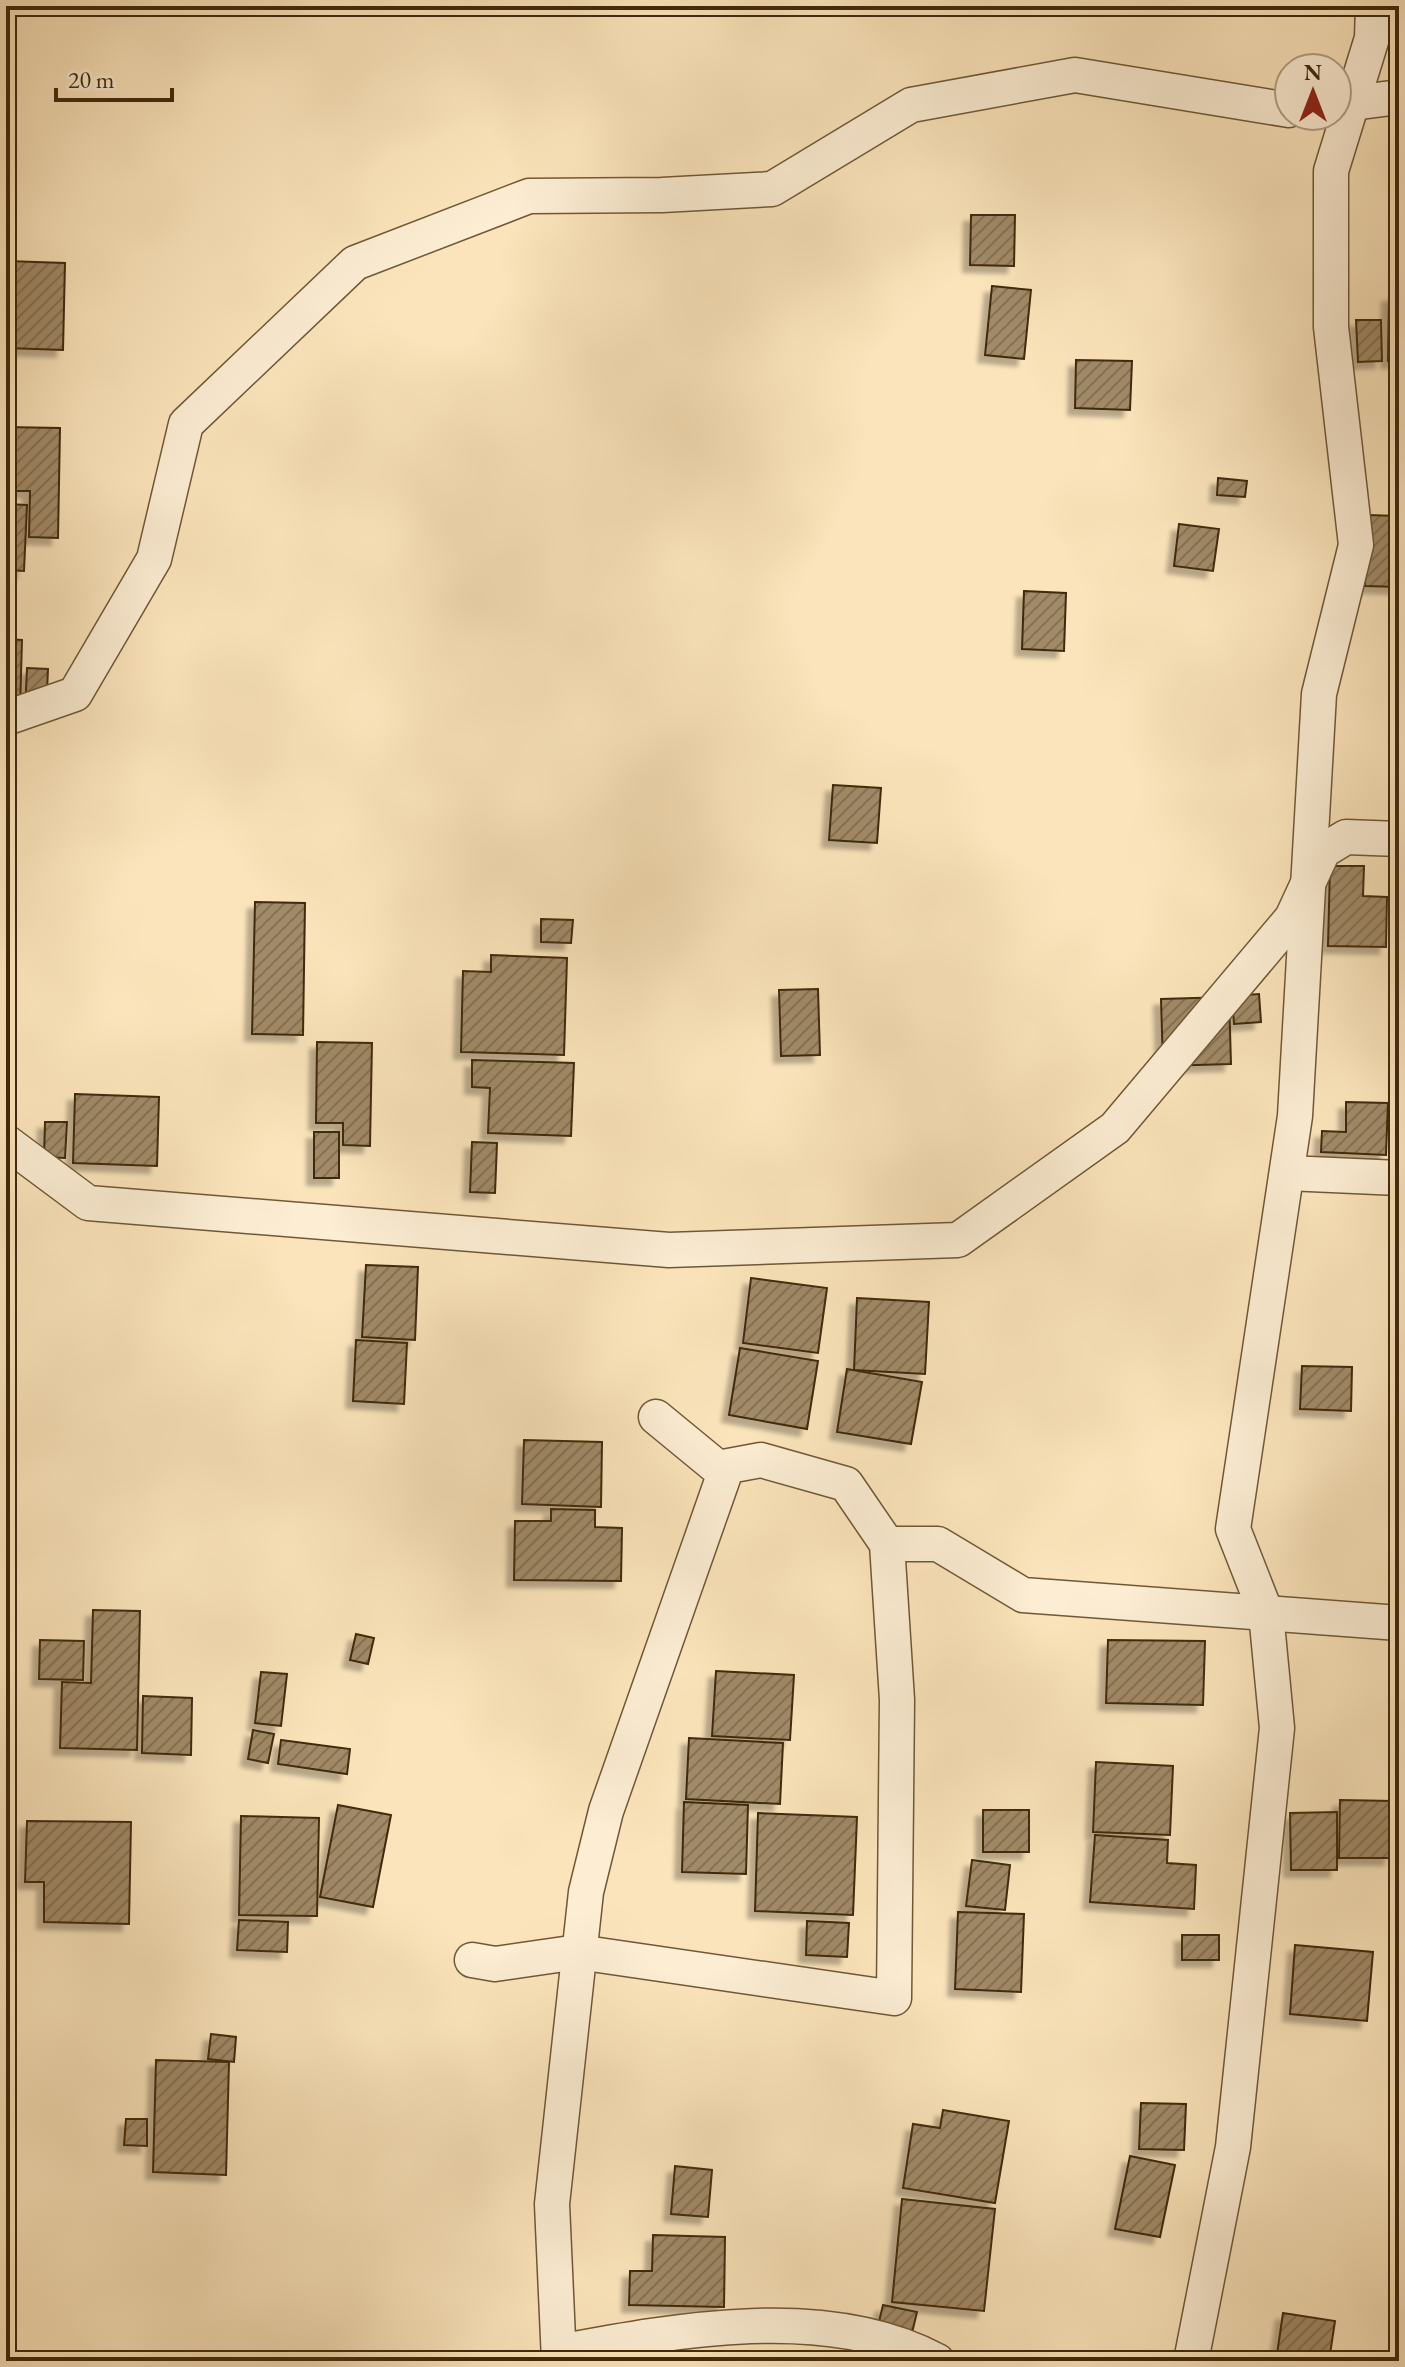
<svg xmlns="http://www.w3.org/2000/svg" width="1405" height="2367" viewBox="0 0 1405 2367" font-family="'EB Garamond',serif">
<defs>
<pattern id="building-hatch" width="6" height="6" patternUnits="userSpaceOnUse" patternTransform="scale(2)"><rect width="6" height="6" fill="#a18a67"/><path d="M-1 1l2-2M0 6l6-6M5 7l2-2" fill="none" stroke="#857153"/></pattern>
<filter id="shadow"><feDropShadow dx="-7" dy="7" stdDeviation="2" flood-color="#0004"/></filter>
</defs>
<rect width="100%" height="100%" fill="#fbe4bb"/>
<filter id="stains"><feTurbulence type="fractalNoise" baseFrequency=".0025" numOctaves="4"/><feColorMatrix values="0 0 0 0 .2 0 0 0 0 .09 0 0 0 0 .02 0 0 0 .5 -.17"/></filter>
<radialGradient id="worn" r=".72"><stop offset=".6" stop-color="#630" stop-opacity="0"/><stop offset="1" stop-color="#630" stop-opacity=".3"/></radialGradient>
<g fill="url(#building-hatch)" stroke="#40290b" stroke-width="2" filter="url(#shadow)">
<path d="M 971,215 L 1015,215 L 1014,266 L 970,265 Z"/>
<path d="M 6,261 L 65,263 L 63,350 L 6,348 Z"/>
<path d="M 992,286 L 1031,290 L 1024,359 L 985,355 Z"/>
<path d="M 1389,295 L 1399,295 L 1399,361 L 1388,361 Z"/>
<path d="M 1356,320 L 1381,320 L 1382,361 L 1358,362 Z"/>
<path d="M 1076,360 L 1132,361 L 1130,410 L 1075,408 Z"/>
<path d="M 6,427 L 60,428 L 58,538 L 29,537 L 30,491 L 6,491 Z"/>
<path d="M 1218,478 L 1247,481 L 1245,497 L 1217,495 Z"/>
<path d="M 6,504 L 27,505 L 24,571 L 6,570 Z"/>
<path d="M 1367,515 L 1399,516 L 1399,587 L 1365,586 Z"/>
<path d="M 1179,524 L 1219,529 L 1213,571 L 1174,566 Z"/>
<path d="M 1024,591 L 1066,593 L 1064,651 L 1022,649 Z"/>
<path d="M 6,639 L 22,640 L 20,710 L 6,709 Z"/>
<path d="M 27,668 L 48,669 L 46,713 L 25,712 Z"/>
<path d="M 833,785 L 881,788 L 877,843 L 829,840 Z"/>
<path d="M 1330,866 L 1364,866 L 1363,896 L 1387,897 L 1386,947 L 1328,946 Z"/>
<path d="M 255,902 L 305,903 L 303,1035 L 252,1034 Z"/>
<path d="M 541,919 L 573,920 L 571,943 L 541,942 Z"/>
<path d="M 491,955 L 567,958 L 564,1055 L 461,1052 L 463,971 L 491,972 Z"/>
<path d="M 818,989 L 820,1055 L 781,1056 L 779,990 Z"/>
<path d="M 1259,994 L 1261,1022 L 1234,1024 L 1232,996 Z"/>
<path d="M 1229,997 L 1231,1064 L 1163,1066 L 1161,999 Z"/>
<path d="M 317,1042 L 372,1043 L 370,1146 L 343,1145 L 343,1123 L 316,1123 Z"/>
<path d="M 472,1060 L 574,1063 L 571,1136 L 488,1133 L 490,1088 L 472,1087 Z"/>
<path d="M 75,1094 L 159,1097 L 157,1166 L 73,1163 Z"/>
<path d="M 1346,1102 L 1388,1103 L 1386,1155 L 1321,1152 L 1322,1131 L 1346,1132 Z"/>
<path d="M 45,1122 L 67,1122 L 65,1158 L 44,1157 Z"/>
<rect x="314" y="1132" width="25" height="46"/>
<path d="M 472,1142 L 497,1143 L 495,1193 L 470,1192 Z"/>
<path d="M 366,1265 L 418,1267 L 415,1340 L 362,1337 Z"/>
<path d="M 751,1278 L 827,1288 L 818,1353 L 743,1343 Z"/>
<path d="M 857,1298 L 929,1302 L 925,1374 L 854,1370 Z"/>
<path d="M 356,1340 L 407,1343 L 404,1404 L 353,1401 Z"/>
<path d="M 740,1348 L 818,1361 L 807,1429 L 729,1415 Z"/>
<path d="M 1302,1366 L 1352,1367 L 1351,1411 L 1300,1409 Z"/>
<path d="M 847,1369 L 922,1382 L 911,1444 L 837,1432 Z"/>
<path d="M 524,1440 L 602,1442 L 601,1507 L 522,1504 Z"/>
<path d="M 551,1509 L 595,1510 L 595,1527 L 622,1528 L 621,1581 L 514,1580 L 515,1521 L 551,1521 Z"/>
<path d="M 93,1610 L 140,1611 L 137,1750 L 60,1748 L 62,1682 L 91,1683 Z"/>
<path d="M 356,1634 L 374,1638 L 368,1664 L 350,1660 Z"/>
<path d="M 40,1640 L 84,1641 L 83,1680 L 39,1679 Z"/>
<path d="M 1108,1640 L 1205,1641 L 1203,1705 L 1106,1703 Z"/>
<path d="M 716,1671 L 794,1675 L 790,1740 L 712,1736 Z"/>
<path d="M 261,1672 L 287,1674 L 281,1726 L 255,1723 Z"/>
<path d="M 143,1696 L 192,1698 L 191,1755 L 142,1753 Z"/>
<path d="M 253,1730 L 274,1734 L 268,1763 L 248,1759 Z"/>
<path d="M 689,1738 L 783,1743 L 780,1804 L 686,1799 Z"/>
<path d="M 281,1740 L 350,1749 L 347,1774 L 278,1764 Z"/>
<path d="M 1096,1762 L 1173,1766 L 1170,1835 L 1093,1832 Z"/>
<path d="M 1340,1800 L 1393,1801 L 1391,1858 L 1339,1858 Z"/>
<path d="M 684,1802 L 748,1805 L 746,1874 L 682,1872 Z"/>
<path d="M 338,1805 L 391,1815 L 373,1907 L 320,1897 Z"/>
<rect x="983" y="1810" width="46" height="42"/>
<path d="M 1337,1812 L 1337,1870 L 1291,1870 L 1290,1813 Z"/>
<path d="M 758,1813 L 857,1817 L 853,1915 L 755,1911 Z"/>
<path d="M 241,1816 L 319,1818 L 317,1916 L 239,1915 Z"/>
<path d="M 27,1821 L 131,1822 L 129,1924 L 44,1922 L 44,1882 L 25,1882 Z"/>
<path d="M 1095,1835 L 1168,1840 L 1167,1863 L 1196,1865 L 1194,1909 L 1090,1902 Z"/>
<path d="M 972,1860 L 1010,1865 L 1005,1910 L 966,1906 Z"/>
<path d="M 958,1912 L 1024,1914 L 1021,1992 L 955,1989 Z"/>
<path d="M 239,1920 L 288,1922 L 287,1952 L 237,1950 Z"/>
<path d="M 807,1921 L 849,1923 L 847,1957 L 806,1955 Z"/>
<rect x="1182" y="1935" width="37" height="25"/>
<path d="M 1295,1945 L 1373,1952 L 1367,2021 L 1290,2014 Z"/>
<path d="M 211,2034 L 236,2037 L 234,2062 L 208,2059 Z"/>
<path d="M 156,2060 L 229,2062 L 226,2175 L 153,2172 Z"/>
<path d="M 1141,2103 L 1186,2104 L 1184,2150 L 1139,2149 Z"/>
<path d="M 943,2110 L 1009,2121 L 995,2203 L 903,2188 L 913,2124 L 940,2128 Z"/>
<path d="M 126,2119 L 147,2119 L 147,2146 L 124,2145 Z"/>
<path d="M 1130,2156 L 1175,2165 L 1160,2237 L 1115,2229 Z"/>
<path d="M 675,2166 L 712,2170 L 708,2217 L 671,2214 Z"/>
<path d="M 902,2199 L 995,2209 L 984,2311 L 892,2302 Z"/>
<path d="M 653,2235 L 725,2237 L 724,2307 L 629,2305 L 630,2271 L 652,2271 Z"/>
<path d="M 883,2305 L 917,2312 L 912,2333 L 878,2326 Z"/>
<path d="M 1283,2313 L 1335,2321 L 1329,2361 L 1276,2361 Z"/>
</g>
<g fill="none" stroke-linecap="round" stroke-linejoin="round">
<g stroke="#6f5837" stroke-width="37">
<g id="minor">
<path d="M 1337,105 L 1399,97"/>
<path d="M 6,718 L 75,694 L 154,559 L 186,424 L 355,263 L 529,196 L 662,195 L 772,189 L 911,105 L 1075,75 L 1289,110"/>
<path d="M 6,1142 L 88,1203 L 669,1250 L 958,1240 L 1115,1128 L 1292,918 L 1323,851 L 1346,837 L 1399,839"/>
<path d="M 1287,1173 L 1399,1178"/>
<path d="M 887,1544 L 938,1544 L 1023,1595 L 1399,1623"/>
<path d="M 472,1960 L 495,1964 L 578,1952 L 894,1998 L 897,1700 L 887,1544 L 846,1484 L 761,1460 L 718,1468"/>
<path d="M 559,2352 C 676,2330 828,2302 937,2361"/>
<path d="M 559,2361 L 552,2204 L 586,1892 L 606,1811 L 723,1478 L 718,1468 L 656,1417"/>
<path d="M 1191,2361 L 1233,2147 L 1277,1728 L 1266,1613 L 1233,1529 L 1295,1116 L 1319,694 L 1356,545 L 1331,327 L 1331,171 L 1372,38 L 1373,6"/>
</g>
</g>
<use href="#minor" stroke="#fcedd3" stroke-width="34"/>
</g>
<rect width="1405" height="2367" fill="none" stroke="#fbe4bb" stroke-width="32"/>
<rect x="8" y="8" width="1389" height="2351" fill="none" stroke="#40290b" stroke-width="4"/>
<rect x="16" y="16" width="1373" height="2335" fill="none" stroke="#40290b" stroke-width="2"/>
<g transform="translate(1313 92)"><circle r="38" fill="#fcedd3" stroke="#b19f83" stroke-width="2"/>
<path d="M0-6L14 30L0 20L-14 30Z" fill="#8f2418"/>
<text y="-12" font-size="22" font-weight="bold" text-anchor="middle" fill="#40290b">N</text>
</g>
<path d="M56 88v12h116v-12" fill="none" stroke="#40290b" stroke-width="4"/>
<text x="68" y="88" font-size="24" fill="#40290b" stroke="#fcedd3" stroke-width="6" paint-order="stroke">20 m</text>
<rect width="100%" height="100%" filter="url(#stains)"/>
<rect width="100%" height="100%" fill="url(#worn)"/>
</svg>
